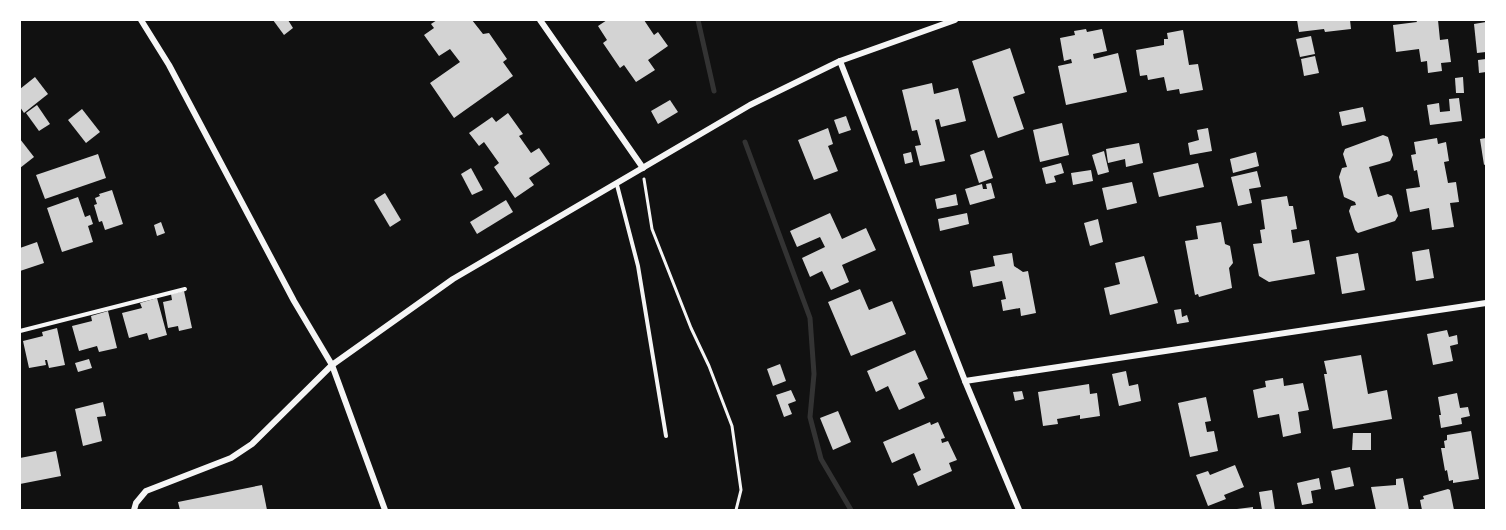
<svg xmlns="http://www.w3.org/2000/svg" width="1506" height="530" viewBox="0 0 1506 530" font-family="'Nunito Sans',sans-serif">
<rect width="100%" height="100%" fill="#111"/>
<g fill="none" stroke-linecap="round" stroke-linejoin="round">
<g stroke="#333" stroke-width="5">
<path d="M 698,20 L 714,91"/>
<path d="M 745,142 L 810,318 L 814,374 L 810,417 L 821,459 L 851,510"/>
</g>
</g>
<g fill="#d3d3d3">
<path d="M 273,20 L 288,20 L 293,28 L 284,35 Z"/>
<path d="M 437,20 L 472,20 L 483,34 L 489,33 L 507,59 L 503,62 L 513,76 L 454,118 L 430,83 L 460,62 L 450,49 L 439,56 L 424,35 L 434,28 L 431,24 Z"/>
<path d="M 607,20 L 644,20 L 654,35 L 658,32 L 668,46 L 648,60 L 655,70 L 636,82 L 624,65 L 620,68 L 603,43 L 607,40 L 598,26 Z"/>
<path d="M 1297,20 L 1350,20 L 1351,29 L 1325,32 L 1324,29 L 1299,32 Z"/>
<path d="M 1416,20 L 1438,20 L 1440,40 L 1448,39 L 1451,62 L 1441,63 L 1442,71 L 1428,73 L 1427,61 L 1421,62 L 1419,49 L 1396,52 L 1393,25 L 1417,22 Z"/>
<path d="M 1486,22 L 1486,52 L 1477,53 L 1474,24 Z"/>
<path d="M 1086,29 L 1087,32 L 1102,29 L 1107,51 L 1093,54 L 1094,59 L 1118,53 L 1127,92 L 1066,105 L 1058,66 L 1072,63 L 1071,59 L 1064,61 L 1060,38 L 1075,35 L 1074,31 Z"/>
<path d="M 1183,30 L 1189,65 L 1198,64 L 1203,90 L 1180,94 L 1179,89 L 1167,91 L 1164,77 L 1148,80 L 1147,75 L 1140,76 L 1136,50 L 1164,45 L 1164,39 L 1168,39 L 1167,33 Z"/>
<path d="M 1311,36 L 1315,54 L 1300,57 L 1296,39 Z"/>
<path d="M 1010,48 L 1025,93 L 1013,97 L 1024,129 L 998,138 L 972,61 Z"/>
<path d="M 1315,56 L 1319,73 L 1304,76 L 1301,59 Z"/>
<path d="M 1486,59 L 1486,72 L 1479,73 L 1478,60 Z"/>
<path d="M 35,77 L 48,94 L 24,113 L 20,107 L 20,89 Z"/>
<path d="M 1463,77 L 1464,93 L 1456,93 L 1455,78 Z"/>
<path d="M 932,83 L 934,94 L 958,88 L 966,121 L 941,127 L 939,119 L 935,120 L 945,161 L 920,166 L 915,146 L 921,145 L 917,130 L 912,131 L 902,90 Z"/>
<path d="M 1459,98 L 1462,121 L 1430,125 L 1427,105 L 1439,103 L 1440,112 L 1450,111 L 1449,99 Z"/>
<path d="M 670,100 L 678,112 L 658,124 L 651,111 Z"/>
<path d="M 37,105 L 50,124 L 39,131 L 26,113 Z"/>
<path d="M 1363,107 L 1366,121 L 1342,126 L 1339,112 Z"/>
<path d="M 82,109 L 100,132 L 86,143 L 68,120 Z"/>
<path d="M 508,113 L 523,134 L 519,136 L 531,153 L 539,148 L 550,164 L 529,178 L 534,185 L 515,198 L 494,167 L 499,163 L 484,142 L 479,146 L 469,133 L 492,117 L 496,122 Z"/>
<path d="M 846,116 L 851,130 L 839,134 L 834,120 Z"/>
<path d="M 1062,123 L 1069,155 L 1040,162 L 1033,130 Z"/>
<path d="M 828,128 L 833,144 L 828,146 L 838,171 L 814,180 L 798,140 Z"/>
<path d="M 1208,128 L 1212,151 L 1190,155 L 1188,143 L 1199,140 L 1197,130 Z"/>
<path d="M 1383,135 L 1388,137 L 1393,155 L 1390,161 L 1369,167 L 1378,197 L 1388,194 L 1392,196 L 1398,216 L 1395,221 L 1358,233 L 1355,230 L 1349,211 L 1351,206 L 1356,205 L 1355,202 L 1344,197 L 1339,177 L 1342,168 L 1347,167 L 1343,154 L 1345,149 Z"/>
<path d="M 1437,138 L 1438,144 L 1446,142 L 1449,161 L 1444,162 L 1448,183 L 1456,182 L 1459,202 L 1450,203 L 1454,227 L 1432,230 L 1429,208 L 1410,212 L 1406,189 L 1420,187 L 1417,170 L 1414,171 L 1411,155 L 1416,154 L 1414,142 Z"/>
<path d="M 1486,138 L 1486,164 L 1484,165 L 1480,139 Z"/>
<path d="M 20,139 L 34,157 L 20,168 Z"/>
<path d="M 1139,143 L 1143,163 L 1126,167 L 1125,159 L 1108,163 L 1106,149 Z"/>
<path d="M 984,150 L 993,178 L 979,183 L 970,155 Z"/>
<path d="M 1104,151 L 1109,172 L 1098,175 L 1092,155 Z"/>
<path d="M 911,152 L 913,162 L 905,164 L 903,154 Z"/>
<path d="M 1256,152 L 1259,166 L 1233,173 L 1230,159 Z"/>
<path d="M 98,154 L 106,178 L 45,199 L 36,175 Z"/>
<path d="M 1061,163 L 1064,173 L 1054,176 L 1056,182 L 1046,184 L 1042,168 Z"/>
<path d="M 1198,163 L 1204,187 L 1159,197 L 1153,173 Z"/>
<path d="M 471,168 L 483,190 L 472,195 L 461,174 Z"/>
<path d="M 1091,170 L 1093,181 L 1073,185 L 1071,173 Z"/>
<path d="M 1257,171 L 1261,187 L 1249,189 L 1252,203 L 1238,206 L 1231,177 Z"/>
<path d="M 1132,182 L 1137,203 L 1107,210 L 1102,188 Z"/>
<path d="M 991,183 L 995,198 L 970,205 L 965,189 L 982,184 L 983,189 L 987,189 L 986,184 Z"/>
<path d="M 112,190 L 123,224 L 105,230 L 102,221 L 99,222 L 94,205 L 97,204 L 95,198 L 100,196 L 99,194 Z"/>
<path d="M 385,193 L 401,220 L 390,227 L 374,200 Z"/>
<path d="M 956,194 L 958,205 L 937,209 L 935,199 Z"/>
<path d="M 1287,196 L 1289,206 L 1293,206 L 1297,229 L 1291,230 L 1293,243 L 1309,240 L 1315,274 L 1269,282 L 1259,276 L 1253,244 L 1262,243 L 1260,230 L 1265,229 L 1261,200 Z"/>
<path d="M 78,197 L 85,217 L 90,215 L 93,224 L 88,226 L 93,242 L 62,252 L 47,208 Z"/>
<path d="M 506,200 L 513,212 L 477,234 L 470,222 Z"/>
<path d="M 830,213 L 842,239 L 866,228 L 876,250 L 842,265 L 849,282 L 831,290 L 822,271 L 810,277 L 802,258 L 825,247 L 820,237 L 797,247 L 790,231 Z"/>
<path d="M 967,213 L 969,224 L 940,231 L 938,219 Z"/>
<path d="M 1098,219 L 1103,242 L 1090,246 L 1084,223 Z"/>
<path d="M 161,222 L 165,233 L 157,236 L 154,225 Z"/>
<path d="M 1221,222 L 1225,244 L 1230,246 L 1233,263 L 1229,268 L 1232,288 L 1199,297 L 1198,294 L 1195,295 L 1185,241 L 1198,239 L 1196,226 Z"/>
<path d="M 37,242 L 44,263 L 20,271 L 20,248 Z"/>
<path d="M 1429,249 L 1434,278 L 1416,281 L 1412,252 Z"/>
<path d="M 1012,253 L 1014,266 L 1023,272 L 1028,271 L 1036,313 L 1021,316 L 1020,308 L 1003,311 L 1001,300 L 1006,299 L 1002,281 L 973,287 L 970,271 L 995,266 L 993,256 Z"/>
<path d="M 1358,253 L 1365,290 L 1342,294 L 1336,257 Z"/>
<path d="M 1144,256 L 1158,303 L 1110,315 L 1104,288 L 1120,284 L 1115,263 Z"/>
<path d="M 860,289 L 869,310 L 892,301 L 906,334 L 851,356 L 828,302 Z"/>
<path d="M 184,291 L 192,328 L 179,331 L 178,326 L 168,328 L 163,302 L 172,300 L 171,294 Z"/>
<path d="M 157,298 L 167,335 L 149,340 L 147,333 L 129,338 L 122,313 L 142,308 L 140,303 Z"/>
<path d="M 1181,309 L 1182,317 L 1187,315 L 1189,322 L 1177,324 L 1174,310 Z"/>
<path d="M 108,311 L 117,348 L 99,352 L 97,346 L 79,351 L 72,326 L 92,321 L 91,316 Z"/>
<path d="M 57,328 L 65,365 L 49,368 L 47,360 L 45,360 L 46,365 L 29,368 L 23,341 L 43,336 L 42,332 Z"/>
<path d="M 1447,330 L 1449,337 L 1457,335 L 1458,344 L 1450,346 L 1453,361 L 1433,365 L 1427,334 Z"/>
<path d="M 915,350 L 928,379 L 918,383 L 925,398 L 899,410 L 888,386 L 876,392 L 867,371 Z"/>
<path d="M 1361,355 L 1368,394 L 1387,390 L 1392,419 L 1333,429 L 1324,374 L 1327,374 L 1324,361 Z"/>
<path d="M 89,359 L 92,368 L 78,372 L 75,363 Z"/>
<path d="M 780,364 L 786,381 L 773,386 L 767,369 Z"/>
<path d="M 1126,371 L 1129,386 L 1138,384 L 1141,401 L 1119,406 L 1112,374 Z"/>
<path d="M 1283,378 L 1284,386 L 1303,383 L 1309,410 L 1298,412 L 1301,433 L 1283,437 L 1279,414 L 1258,418 L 1253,390 L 1266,387 L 1265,381 Z"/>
<path d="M 1089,384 L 1090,394 L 1097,393 L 1100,416 L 1080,419 L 1080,415 L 1057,419 L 1058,424 L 1043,426 L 1038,392 Z"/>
<path d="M 791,390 L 796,401 L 788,404 L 792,414 L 784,417 L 776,395 Z"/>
<path d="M 1022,391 L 1024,399 L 1015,401 L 1013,392 Z"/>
<path d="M 1457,393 L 1460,408 L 1468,407 L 1470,416 L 1461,418 L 1462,424 L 1441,428 L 1439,415 L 1441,415 L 1438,397 Z"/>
<path d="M 1206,397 L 1211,421 L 1205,422 L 1207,432 L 1214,431 L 1218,451 L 1190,457 L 1178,403 Z"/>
<path d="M 103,402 L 106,416 L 97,417 L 102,441 L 83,446 L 75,409 Z"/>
<path d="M 838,411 L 851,442 L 833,450 L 820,418 Z"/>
<path d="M 930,422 L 931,425 L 938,422 L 945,438 L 941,439 L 942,443 L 948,441 L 957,460 L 949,463 L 952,471 L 918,486 L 913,474 L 921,470 L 914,453 L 892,463 L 883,442 Z"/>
<path d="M 1471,431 L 1479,479 L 1453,483 L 1453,480 L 1449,481 L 1447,470 L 1445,471 L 1441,448 L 1445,448 L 1444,441 L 1447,440 L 1447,435 Z"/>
<path d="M 1353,433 L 1371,433 L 1371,450 L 1352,450 Z"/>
<path d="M 56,451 L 61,476 L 20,484 L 20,458 Z"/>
<path d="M 1235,465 L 1244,487 L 1224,495 L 1226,499 L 1208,506 L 1196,475 L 1208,471 L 1210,475 Z"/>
<path d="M 1350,467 L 1354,486 L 1335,490 L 1331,471 Z"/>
<path d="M 1319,478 L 1321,489 L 1311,491 L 1313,503 L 1302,505 L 1297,483 Z"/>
<path d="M 1403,478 L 1409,510 L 1387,510 L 1386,509 L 1376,510 L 1371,487 L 1396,485 L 1396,479 Z"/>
<path d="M 262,485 L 267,510 L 180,510 L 178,502 Z"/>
<path d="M 1448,489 L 1450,490 L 1454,510 L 1422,510 L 1420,500 L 1424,499 L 1423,496 Z"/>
<path d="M 1272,490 L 1275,510 L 1262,510 L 1259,492 Z"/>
<path d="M 1253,507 L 1253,510 L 1237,510 L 1237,509 Z"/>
</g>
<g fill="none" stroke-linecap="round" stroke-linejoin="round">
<path stroke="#f5f5f5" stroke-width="3" d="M 644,179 L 652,229 L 691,328 L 709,366 L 732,426 L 741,490 L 736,510"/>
<g stroke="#f5f5f5" stroke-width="4">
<path d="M 617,185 L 638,266 L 666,436"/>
<path d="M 20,331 L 185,289"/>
</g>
<g stroke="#f5f5f5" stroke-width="6">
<path d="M 141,20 L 169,65 L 294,301 L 332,365 L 385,510"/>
<path d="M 540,20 L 643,168"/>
<path d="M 840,61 L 965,381 L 1019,510"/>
<path d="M 965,381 L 1486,303"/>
<path d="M 134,510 L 136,503 L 146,491 L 231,458 L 252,444 L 332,365 L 453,279 L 750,105 L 840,61 L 955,20"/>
</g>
</g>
<rect width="1506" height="530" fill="none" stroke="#ffffff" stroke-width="42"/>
</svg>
